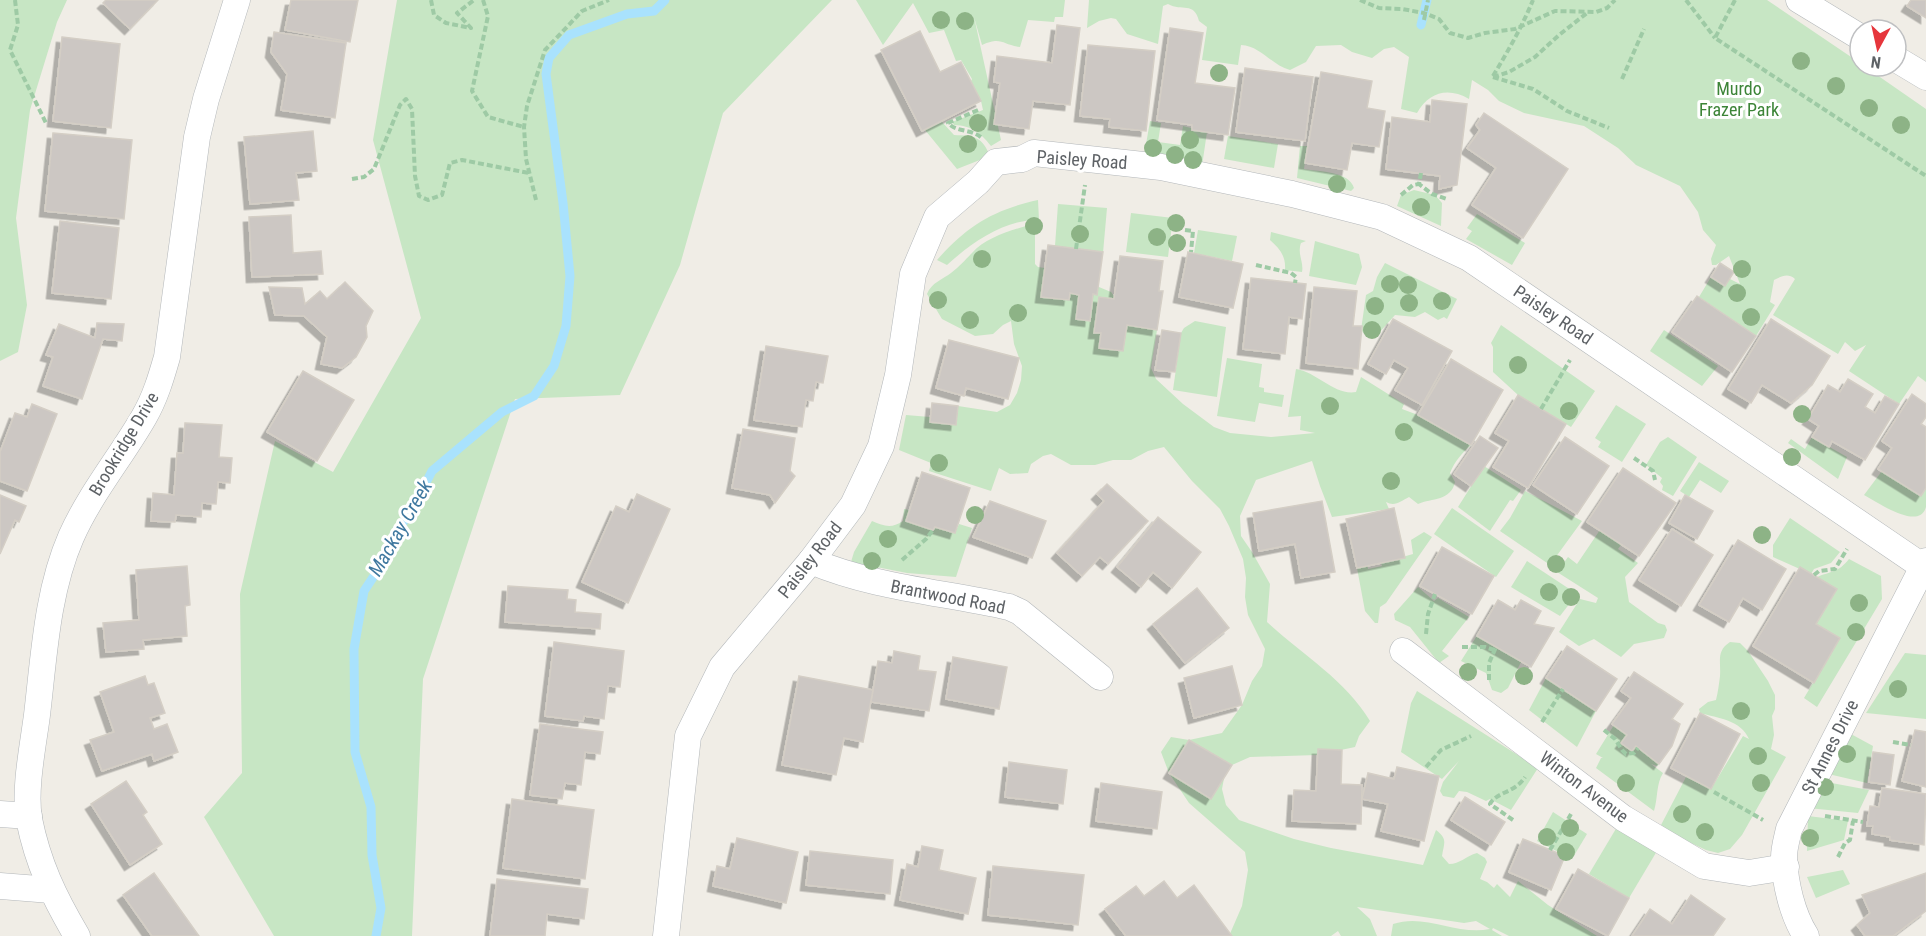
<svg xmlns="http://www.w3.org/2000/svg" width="1926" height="936" viewBox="0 0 1926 936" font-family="'Roboto Condensed',sans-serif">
<defs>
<filter id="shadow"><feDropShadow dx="-5.5" dy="5.5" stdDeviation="0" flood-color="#0004"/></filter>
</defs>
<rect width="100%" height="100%" fill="#f0ede6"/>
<g fill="#c7e6c4">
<path d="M 0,0 L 67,0 L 57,22 L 30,110 L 16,218 L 27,305 L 18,352 L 0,361 Z"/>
<path d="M 397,0 L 832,0 L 723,113 L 680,265 L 620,395 L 515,399 L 423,679 L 412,936 L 274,936 L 204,817 L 242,773 L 240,594 L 275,441 L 333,472 L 421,318 L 373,140 Z"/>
<path d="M 856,0 L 1065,0 L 1063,17 L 1055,17 L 1054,22 L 1028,20 L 1020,47 C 1002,45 1002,36 982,45 L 974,17 L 1001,140 L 991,146 C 980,132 972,126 954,125 L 952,122 L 983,110 L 981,101 L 971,81 L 972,79 L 961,60 L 956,61 L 944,30 L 929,33 L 913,3 L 883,45 Z"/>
<path d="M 1089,0 L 1767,0 L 1860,63 L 1860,66 L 1864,66 L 1926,109 L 1926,382 L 1918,376 L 1899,404 L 1849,371 L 1866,345 L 1855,351 L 1845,342 L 1838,354 L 1773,315 L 1795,279 C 1788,273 1782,276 1774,280 L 1770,302 L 1775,305 L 1756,336 L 1699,297 L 1711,277 L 1724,286 L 1730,279 L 1740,284 L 1729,256 L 1716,265 L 1712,265 L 1711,259 L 1716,245 L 1703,230 L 1698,212 L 1680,186 L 1636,165 L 1618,148 L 1584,126 L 1524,113 L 1499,101 L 1488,90 L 1472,80 L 1469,99 C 1448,87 1429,92 1417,113 L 1401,109 L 1409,57 L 1394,47 L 1384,49 L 1372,58 L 1352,52 L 1341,45 L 1316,46 L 1306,62 L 1290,70 C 1271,65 1261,46 1241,45 L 1238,65 L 1202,60 L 1207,27 L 1199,21 C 1194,1 1182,12 1168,4 L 1163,6 L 1158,44 L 1127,34 L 1116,19 L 1111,18 L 1099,21 L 1087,28 Z"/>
<path d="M 1150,121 L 1161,123 L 1158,142 L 1180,145 L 1183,126 L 1207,132 L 1202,166 L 1144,156 Z"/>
<path d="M 942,122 L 954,135 C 974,136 982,136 990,156 L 957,169 L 925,130 Z"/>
<path d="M 1228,136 L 1278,144 L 1274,168 L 1224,159 Z"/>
<path d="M 1300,146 L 1307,146 L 1304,169 C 1320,172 1349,171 1354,188 L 1351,191 L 1297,178 Z"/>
<path d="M 1414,190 L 1435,195 L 1442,203 L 1441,226 L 1397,206 L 1401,195 Z"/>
<path d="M 1038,200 L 1039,220 C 1005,219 971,243 947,265 L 937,260 C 967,226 993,210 1038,200 Z"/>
<path d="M 1058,204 L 1107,208 L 1103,253 L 1055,246 Z"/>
<path d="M 1131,213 L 1173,218 L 1168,257 L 1126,252 Z"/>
<path d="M 1477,214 L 1525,243 L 1512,265 L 1466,239 L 1472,231 L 1467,228 Z"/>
<path d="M 1032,224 L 1035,231 L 1035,264 L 1038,267 L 1058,270 L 1111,292 L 1138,327 L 1157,330 L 1151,368 L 1156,379 L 1183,404 L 1214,427 L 1230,433 L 1271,437 L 1315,433 L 1300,430 L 1301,416 L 1288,417 L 1296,369 C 1317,372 1335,396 1356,392 L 1361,377 L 1404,404 L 1402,409 L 1418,415 L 1471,445 C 1461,454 1455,461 1450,473 L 1455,482 C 1451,501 1432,498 1418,504 L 1409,497 C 1401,501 1395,507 1386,502 L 1389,509 L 1332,517 L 1320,486 L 1312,461 L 1256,480 L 1240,516 L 1241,536 L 1252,552 L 1270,584 L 1267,622 C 1302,655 1345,679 1370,721 L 1359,736 L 1355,747 L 1317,755 L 1250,757 L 1232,765 L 1225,773 L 1222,789 L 1226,805 L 1239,820 L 1294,839 L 1331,848 L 1423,865 L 1436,830 C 1448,839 1444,843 1442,856 L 1449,864 C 1460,864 1466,856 1477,853 L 1485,858 L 1487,862 L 1480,879 L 1487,882 L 1494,888 L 1497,884 L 1510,897 L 1518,881 L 1548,905 L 1597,936 L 1509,936 L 1493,928 L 1492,930 L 1502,936 L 1391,936 L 1393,924 C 1426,913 1457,936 1490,929 L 1476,921 L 1464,923 L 1357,907 L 1370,919 L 1377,936 L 1341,936 L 1338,931 L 1331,936 L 1229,936 L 1242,906 L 1248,870 L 1245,852 L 1189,803 L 1169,773 L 1161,752 L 1171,737 L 1189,740 L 1222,733 L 1242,705 L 1252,681 L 1262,666 L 1265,649 L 1248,615 L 1245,597 L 1246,578 L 1243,559 L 1229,526 L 1220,509 L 1192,481 L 1164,447 L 1148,451 L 1131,460 L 1113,460 L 1095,465 L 1071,465 L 1051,454 L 1043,456 L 1031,464 L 1028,473 L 1010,474 L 999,468 L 991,491 L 929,471 L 931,463 L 899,450 L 906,415 L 930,417 L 930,422 L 956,425 L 958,406 L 997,412 L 1010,405 L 1017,393 L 1021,380 L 1022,366 L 1014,344 L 1011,321 L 1003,325 L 993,334 L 975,336 L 942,319 L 927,294 C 931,283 943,279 951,273 C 960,266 965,260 972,253 C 986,237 1013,230 1032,224 Z"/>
<path d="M 1198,230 L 1237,236 L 1232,261 L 1194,253 Z"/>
<path d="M 1271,232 L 1306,241 L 1301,243 C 1297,254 1304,262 1302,272 L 1285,270 C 1286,256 1280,249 1270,240 Z"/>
<path d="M 1315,241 L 1359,254 L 1362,267 L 1356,285 L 1309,276 Z"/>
<path d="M 1385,263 L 1457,299 L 1447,319 L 1444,317 L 1438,320 L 1425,312 L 1415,317 L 1395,315 L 1377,335 L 1368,337 L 1361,330 L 1366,295 L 1373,291 L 1377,277 Z"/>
<path d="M 1195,321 L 1226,327 L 1217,397 L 1173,390 L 1181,333 L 1184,328 Z"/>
<path d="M 1501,325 L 1595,391 L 1571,427 L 1518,395 L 1493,372 L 1493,347 L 1491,343 Z"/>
<path d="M 1664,330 L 1718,366 L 1702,386 L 1650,351 Z"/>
<path d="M 1227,358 L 1262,364 L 1259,387 L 1264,388 L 1264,392 L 1284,395 L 1282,407 L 1259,403 L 1255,422 L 1217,416 Z"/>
<path d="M 1616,405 L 1646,424 L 1622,462 L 1598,447 L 1601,442 L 1595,438 Z"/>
<path d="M 1668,437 L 1697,457 L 1673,496 L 1662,490 L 1663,486 L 1660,482 L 1662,478 L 1646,465 L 1660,442 Z"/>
<path d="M 1812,437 L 1847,457 L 1838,479 L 1788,443 L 1791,439 L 1805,449 Z"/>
<path d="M 1699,462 L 1729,481 L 1721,493 L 1700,480 L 1689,497 L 1680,491 Z"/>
<path d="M 1484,466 L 1521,490 L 1513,501 L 1510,500 L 1490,531 L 1458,507 Z"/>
<path d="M 1882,471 L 1921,495 L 1926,488 C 1926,494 1926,502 1926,507 C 1919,532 1876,501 1864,495 Z"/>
<path d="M 1525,491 L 1582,521 L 1550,565 L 1500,531 L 1510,518 Z"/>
<path d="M 1452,508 L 1514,551 L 1496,577 L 1434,534 Z"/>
<path d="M 904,509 L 909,510 L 906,521 L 933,530 L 935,527 L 955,533 L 959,524 L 972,528 L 956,577 L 907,573 L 851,562 L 854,552 L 872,521 C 884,526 891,529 903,521 Z"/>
<path d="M 1790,518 L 1840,552 L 1831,563 L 1814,569 L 1811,574 L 1773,557 L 1773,545 Z"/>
<path d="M 1600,530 L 1621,545 L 1618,549 L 1638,563 L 1625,577 L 1629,602 L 1658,623 L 1665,625 L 1667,630 L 1664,638 L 1634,644 L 1621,657 L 1594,639 L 1579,646 L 1559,632 L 1580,599 L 1596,603 L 1598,598 L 1557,572 L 1568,557 L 1577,564 Z"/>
<path d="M 1424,532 L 1432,537 L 1386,603 L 1380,607 L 1378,623 L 1375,623 L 1365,611 L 1357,568 L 1367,563 L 1368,569 L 1382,566 L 1381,563 L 1413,554 L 1411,540 Z"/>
<path d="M 1849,559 L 1881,576 L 1882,599 L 1817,707 L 1804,698 L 1840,638 L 1816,624 L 1817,577 C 1831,571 1838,573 1849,559 Z"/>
<path d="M 1527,561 L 1577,594 L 1560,616 L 1511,587 Z"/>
<path d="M 1418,587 L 1434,601 L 1438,598 L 1469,617 L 1442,651 L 1449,656 L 1439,663 L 1410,627 L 1395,620 L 1394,614 Z"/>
<path d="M 1478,634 L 1480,638 L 1521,662 L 1508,688 L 1501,693 L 1492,690 L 1486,673 L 1461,661 Z"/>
<path d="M 1730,642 L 1740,643 L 1748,651 L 1768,681 L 1775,695 L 1775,709 L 1772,716 L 1774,735 L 1771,749 L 1786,757 L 1742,835 L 1730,849 L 1718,853 L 1706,850 L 1678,837 L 1661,825 L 1686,777 L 1711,789 L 1743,736 L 1749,739 C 1741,720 1718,718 1700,713 L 1699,709 L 1708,702 L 1716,700 C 1718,692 1719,684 1720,676 C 1721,661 1716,651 1730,642 Z"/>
<path d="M 1905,653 L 1926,655 L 1926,719 L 1866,713 Z"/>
<path d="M 1546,678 L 1596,711 L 1577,747 L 1529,710 Z"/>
<path d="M 1417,691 L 1538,768 L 1511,810 L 1490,799 L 1486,801 L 1467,792 L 1459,791 L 1454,798 L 1443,796 L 1440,791 L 1443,782 L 1459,761 L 1442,779 L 1401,752 L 1411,703 Z"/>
<path d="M 1614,725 L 1627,735 L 1621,744 L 1632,751 L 1636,746 L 1659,764 L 1657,766 L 1651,764 L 1663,773 C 1656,784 1658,798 1654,811 L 1596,768 L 1601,758 L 1603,758 L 1596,754 Z"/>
<path d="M 1849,733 L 1873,746 L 1867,783 L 1824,773 Z"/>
<path d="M 1821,781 L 1869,790 L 1858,813 L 1808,808 Z"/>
<path d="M 1553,812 L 1587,834 L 1572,859 L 1537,841 Z"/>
<path d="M 1808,816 L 1848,821 L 1844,840 L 1807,851 Z"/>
<path d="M 1617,827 L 1657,851 L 1629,898 L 1589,874 Z"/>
<path d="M 1843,870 L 1850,884 L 1816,898 L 1807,877 Z"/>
</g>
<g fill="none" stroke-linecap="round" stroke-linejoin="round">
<g stroke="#a9e2fd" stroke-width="9">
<path d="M 1421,25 L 1427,0"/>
<path d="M 376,936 L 381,908 L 372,855 L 371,807 L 355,752 L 354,649 L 364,591 L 376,573 L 391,542 L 417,500 L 432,471 L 502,412 L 534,396 L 554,366 L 566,326 L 570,276 L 563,203 L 546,74 L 549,58 L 569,35 L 627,14 L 654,11 L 665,0"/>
</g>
</g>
<g fill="#ccc7c3" stroke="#d4cec5" stroke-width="1.5" filter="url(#shadow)">
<path d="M 106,0 L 158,0 L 130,29 L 103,3 Z"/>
<path d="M 291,0 L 358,0 L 350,42 L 285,30 Z"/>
<path d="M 1911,0 L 1926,0 L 1926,18 L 1907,6 Z"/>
<path d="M 1057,25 L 1080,28 L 1070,105 L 1033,101 L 1029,129 L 994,124 L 1000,83 L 994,82 L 997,56 L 1052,63 Z"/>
<path d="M 1170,28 L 1203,33 L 1195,83 L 1235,88 L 1228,135 L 1192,130 L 1192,125 L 1157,120 Z"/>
<path d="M 920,31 L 940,72 L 961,62 L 981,101 L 922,131 L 881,50 Z"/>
<path d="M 274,32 L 346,43 L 335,118 L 281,110 L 287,74 L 271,52 Z"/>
<path d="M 62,37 L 120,44 L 111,128 L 53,121 Z"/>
<path d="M 1088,45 L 1155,51 L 1146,131 L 1109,127 L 1110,119 L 1080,116 Z"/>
<path d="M 1245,68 L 1313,77 L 1305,141 L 1236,132 Z"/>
<path d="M 1321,72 L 1372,81 L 1367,108 L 1385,111 L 1379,147 L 1352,143 L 1347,170 L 1305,163 Z"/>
<path d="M 1432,100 L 1467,104 L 1457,185 L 1439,189 L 1440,176 L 1386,169 L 1392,117 L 1430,122 Z"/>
<path d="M 1484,113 L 1568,169 L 1523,238 L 1472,205 L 1496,168 L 1467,148 L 1480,130 L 1476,125 Z"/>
<path d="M 313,131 L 317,171 L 296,173 L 299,200 L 250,204 L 244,137 Z"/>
<path d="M 53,133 L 132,140 L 124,219 L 45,211 Z"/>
<path d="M 291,215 L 293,253 L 321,251 L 323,274 L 252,277 L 249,217 Z"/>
<path d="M 60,221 L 119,228 L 111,299 L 52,293 Z"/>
<path d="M 1048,245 L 1103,252 L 1097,295 L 1093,294 L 1090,321 L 1076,319 L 1079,295 L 1070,293 L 1069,300 L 1041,297 Z"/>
<path d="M 1188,252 L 1243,264 L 1233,308 L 1179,297 Z"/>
<path d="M 1120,256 L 1163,261 L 1159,291 L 1163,291 L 1157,330 L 1127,325 L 1123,351 L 1099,348 L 1101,333 L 1094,333 L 1099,297 L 1114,299 Z"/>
<path d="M 1720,263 L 1734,272 L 1725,286 L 1711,277 Z"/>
<path d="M 1251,278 L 1306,284 L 1302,319 L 1289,317 L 1285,354 L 1243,349 Z"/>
<path d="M 345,282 L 373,311 L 366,326 L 367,337 L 356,357 L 342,368 L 321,364 L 327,337 L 304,316 L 275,315 L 269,287 L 302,288 L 305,304 L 320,291 L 327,299 Z"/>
<path d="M 1314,287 L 1357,291 L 1353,326 L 1362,326 L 1358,369 L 1306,363 Z"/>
<path d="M 1697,296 L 1756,336 L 1732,372 L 1672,332 Z"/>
<path d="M 1393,319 L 1452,351 L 1422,405 L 1395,390 L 1408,368 L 1394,360 L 1386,374 L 1368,364 Z"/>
<path d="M 1771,319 L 1830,356 L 1812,385 L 1791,403 L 1762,385 L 1751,403 L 1728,389 Z"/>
<path d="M 97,323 L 124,324 L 122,341 L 103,339 L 82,399 L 43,386 L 53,357 L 46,355 L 59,324 L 95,338 Z"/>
<path d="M 1162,330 L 1181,333 L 1175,372 L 1155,370 Z"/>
<path d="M 949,340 L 1019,358 L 1008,399 L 966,388 L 964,396 L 936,388 Z"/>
<path d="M 766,346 L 828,356 L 823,383 L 816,382 L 813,401 L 806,400 L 802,427 L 754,420 Z"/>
<path d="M 1451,359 L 1503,390 L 1471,445 L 1418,415 Z"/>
<path d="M 303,371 L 354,400 L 317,461 L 267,432 Z"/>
<path d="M 1848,379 L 1873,394 L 1865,407 L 1875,413 L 1885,396 L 1899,404 L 1865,460 L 1832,441 L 1829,447 L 1812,437 L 1819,426 L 1808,419 L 1828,385 L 1840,392 Z"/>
<path d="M 1912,394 L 1926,404 L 1926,417 L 1921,424 L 1926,427 L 1926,488 L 1921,496 L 1878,469 L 1892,448 L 1882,441 Z"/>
<path d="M 1518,395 L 1566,424 L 1528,488 L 1493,467 L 1509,441 L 1495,433 Z"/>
<path d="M 932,403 L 958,406 L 956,425 L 930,422 Z"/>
<path d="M 32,404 L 57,414 L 27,491 L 0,481 L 0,452 L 15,413 L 27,417 Z"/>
<path d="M 185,423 L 222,425 L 219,457 L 232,458 L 230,483 L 218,482 L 216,504 L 202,503 L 201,517 L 176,515 L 175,522 L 151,521 L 153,493 L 174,495 L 177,453 L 183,453 Z"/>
<path d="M 743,429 L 795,438 L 790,471 L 795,476 L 775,503 L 770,495 L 732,488 Z"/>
<path d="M 1480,436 L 1498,448 L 1471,486 L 1454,474 Z"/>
<path d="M 1565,437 L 1609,466 L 1577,514 L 1533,485 Z"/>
<path d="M 1623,468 L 1676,503 L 1639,556 L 1587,522 Z"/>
<path d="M 922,472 L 970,488 L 955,533 L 935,527 L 933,530 L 906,521 Z"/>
<path d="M 1107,484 L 1148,521 L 1108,564 L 1100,557 L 1082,576 L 1057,553 L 1104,501 L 1097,494 Z"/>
<path d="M 637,494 L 670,509 L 628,603 L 582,582 L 616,506 L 629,512 Z"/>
<path d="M 0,495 L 26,506 L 19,522 L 15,520 L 0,554 Z"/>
<path d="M 1685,495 L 1713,511 L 1697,539 L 1669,523 Z"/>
<path d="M 990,501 L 1046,521 L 1032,558 L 973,537 Z"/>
<path d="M 1322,501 L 1335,572 L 1301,578 L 1295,544 L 1259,551 L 1253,513 Z"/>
<path d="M 1394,508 L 1405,558 L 1357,568 L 1346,519 Z"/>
<path d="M 1158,517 L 1201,552 L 1172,588 L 1153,572 L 1141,587 L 1117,567 Z"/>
<path d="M 1672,529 L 1713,555 L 1681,606 L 1639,580 Z"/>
<path d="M 1738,540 L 1786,569 L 1762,610 L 1743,598 L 1729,622 L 1699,605 Z"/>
<path d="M 1442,547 L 1494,576 L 1472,614 L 1420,586 Z"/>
<path d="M 187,566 L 190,605 L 185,606 L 187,636 L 143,640 L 144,649 L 106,652 L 103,623 L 139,620 L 136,570 Z"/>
<path d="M 1800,567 L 1837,589 L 1816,624 L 1840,638 L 1814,683 L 1753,646 Z"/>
<path d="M 508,586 L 568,590 L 567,599 L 576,600 L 575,612 L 601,614 L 600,629 L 505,622 Z"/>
<path d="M 1197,588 L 1229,628 L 1185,663 L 1153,624 Z"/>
<path d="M 1498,600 L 1515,610 L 1521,600 L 1541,611 L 1534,624 L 1554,628 L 1531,667 L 1477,636 Z"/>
<path d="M 554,642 L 624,651 L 620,687 L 608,686 L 604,719 L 584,716 L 583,721 L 545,716 Z"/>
<path d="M 1567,646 L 1617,679 L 1596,711 L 1546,678 Z"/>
<path d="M 894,651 L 920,656 L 918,670 L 936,672 L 929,711 L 871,702 L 878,661 L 892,663 Z"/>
<path d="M 953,657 L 1007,667 L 999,709 L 946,699 Z"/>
<path d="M 1232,666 L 1242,705 L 1194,718 L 1184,678 Z"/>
<path d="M 1634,672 L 1683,704 L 1672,719 L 1680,724 L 1672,746 L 1659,764 L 1636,746 L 1632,751 L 1621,743 L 1627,735 L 1612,724 L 1631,698 L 1621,691 Z"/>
<path d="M 145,676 L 148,685 L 154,683 L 165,713 L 150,718 L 154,729 L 167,724 L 178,752 L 154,761 L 152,754 L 102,771 L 90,740 L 114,732 L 100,692 Z"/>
<path d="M 799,676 L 873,690 L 863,742 L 844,738 L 836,775 L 782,765 Z"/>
<path d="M 1700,713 L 1740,734 L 1711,789 L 1671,768 Z"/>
<path d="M 540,724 L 603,732 L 600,754 L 585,752 L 581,785 L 565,783 L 562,799 L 530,795 Z"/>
<path d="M 1915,730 L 1926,732 L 1926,787 L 1902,781 Z"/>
<path d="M 1189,740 L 1232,765 L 1211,799 L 1169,773 Z"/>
<path d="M 1318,749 L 1342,750 L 1341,784 L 1362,785 L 1361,824 L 1292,821 L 1294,790 L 1316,791 Z"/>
<path d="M 1873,752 L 1894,755 L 1890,785 L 1869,782 Z"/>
<path d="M 1009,762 L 1067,770 L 1063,804 L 1005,797 Z"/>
<path d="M 1397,767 L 1439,776 L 1424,841 L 1381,831 L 1388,804 L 1362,799 L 1368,773 L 1394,779 Z"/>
<path d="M 126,781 L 147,812 L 143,815 L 162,844 L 130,865 L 91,804 Z"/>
<path d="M 1101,783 L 1162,792 L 1157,829 L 1096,821 Z"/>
<path d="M 1882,788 L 1926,794 L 1924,845 L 1890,840 L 1890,837 L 1872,834 L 1873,826 L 1867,826 L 1870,806 L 1879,807 Z"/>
<path d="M 1465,797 L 1505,822 L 1491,845 L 1451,820 Z"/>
<path d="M 512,799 L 594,810 L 585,879 L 503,868 Z"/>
<path d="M 737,838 L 798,852 L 786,903 L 713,886 L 717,866 L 730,869 Z"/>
<path d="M 1523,839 L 1565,856 L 1551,890 L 1509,872 Z"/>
<path d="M 922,846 L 943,850 L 939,870 L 976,878 L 968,914 L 900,900 L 907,864 L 918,867 Z"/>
<path d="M 810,851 L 893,860 L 890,894 L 806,885 Z"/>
<path d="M 993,866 L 1084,875 L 1078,925 L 988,915 Z"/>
<path d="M 1578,869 L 1629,898 L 1608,936 L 1556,909 Z"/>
<path d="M 154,873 L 199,936 L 152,936 L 123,895 Z"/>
<path d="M 1926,873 L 1926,911 L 1893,936 L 1865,936 L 1857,925 L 1870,913 L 1862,895 Z"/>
<path d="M 497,879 L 588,889 L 584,919 L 547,914 L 545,936 L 490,936 Z"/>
<path d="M 1164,881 L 1177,898 L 1194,885 L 1232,936 L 1126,936 L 1105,909 L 1136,886 L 1144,896 Z"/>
<path d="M 1691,895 L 1725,919 L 1713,936 L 1632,936 L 1650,909 L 1672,924 Z"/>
</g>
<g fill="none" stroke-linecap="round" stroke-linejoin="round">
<g stroke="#b3b7ba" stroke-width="27">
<g id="street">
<path d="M 1799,0 L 1860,37"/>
<path d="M 1896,59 L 1926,77"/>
<path d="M 811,561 C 875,588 943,592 1009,607 L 1020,612 L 1100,677"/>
<path d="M 1403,651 L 1623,818 L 1704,866 L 1749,873 L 1786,867"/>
<path d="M 0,814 L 29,816"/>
<path d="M 0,886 L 51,890"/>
<path d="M 77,936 C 54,897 38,864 29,819 C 24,789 33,746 37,715 C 44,656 47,592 71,537 C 90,494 121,457 144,417 C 155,398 161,378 167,357 L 197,137 L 206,99 L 237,0"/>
<path d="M 666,936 L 688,736 L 722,667 L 811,561 L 853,505 L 881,446 L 898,375 L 913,274 L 937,217 L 978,182 L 996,162 L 1022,159 L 1034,153 L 1161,167 L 1292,194 L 1382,217 L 1469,258 L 1922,566"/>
<path d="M 1806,936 C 1792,914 1785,883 1784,857 C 1784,848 1787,838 1789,829 L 1926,561"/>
</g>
</g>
<g stroke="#9ecaa5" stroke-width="4" stroke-dasharray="6 3" stroke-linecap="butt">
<path d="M 15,0 L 18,25 L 10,50 L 46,123"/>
<path d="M 431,0 L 434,15 L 446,23 L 471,28 L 457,13 L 474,0"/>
<path d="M 483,0 L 488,16 L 472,91 L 488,117 L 524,127"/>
<path d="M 1360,0 L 1379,8 L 1402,9 L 1424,13 L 1439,19 L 1450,33 L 1468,38 L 1485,33 L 1515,29 L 1555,11 L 1596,12 L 1607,8 L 1615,0"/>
<path d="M 1686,0 L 1715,38"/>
<path d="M 1735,0 L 1715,38 L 1926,176"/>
<path d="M 1424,20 L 1428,0"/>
<path d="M 1493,76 C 1508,51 1522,27 1533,0"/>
<path d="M 1493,77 L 1533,89 L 1567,111 L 1609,128"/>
<path d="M 1493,77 L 1509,72 L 1535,57 L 1559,35 L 1587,13"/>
<path d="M 1622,79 L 1644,29"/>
<path d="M 978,110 L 948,123 C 957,133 972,128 983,139"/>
<path d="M 1421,173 L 1419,184 L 1432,194 L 1447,199"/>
<path d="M 352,179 L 364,177 L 374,169 L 400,105 L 406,99 L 412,109 L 415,176 L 419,196 L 428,200 L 442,195 L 450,163 L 462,160 L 529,173"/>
<path d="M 1401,195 L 1413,185 L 1419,184"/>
<path d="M 536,200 L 526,159 L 524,127 L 527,106 L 545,50 L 582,11 L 609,0"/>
<path d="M 1185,230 L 1193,231 L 1191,252"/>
<path d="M 1076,249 L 1085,185"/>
<path d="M 1256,265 L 1291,273 L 1296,277 L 1295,283"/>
<path d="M 1541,409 L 1570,360"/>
<path d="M 1634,458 L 1653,471 L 1655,480"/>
<path d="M 902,560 L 926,539 L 933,530"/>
<path d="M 1814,575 L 1819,571 L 1835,569 L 1847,549"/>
<path d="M 1426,634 L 1428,614 L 1435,594"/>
<path d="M 1462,647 L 1485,647 L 1494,650"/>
<path d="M 1489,680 L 1489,663 L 1496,647"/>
<path d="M 1542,722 L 1563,689"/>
<path d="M 1604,730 L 1615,739 L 1622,750 L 1626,754 L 1634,753 L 1638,748"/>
<path d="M 1893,742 L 1911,745"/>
<path d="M 1426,767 L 1441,750 L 1471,736"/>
<path d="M 1714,792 L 1763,820"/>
<path d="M 1825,816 L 1863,822"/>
<path d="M 1513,820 L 1490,804 C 1496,792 1515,793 1525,777"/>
<path d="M 1550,850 L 1571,814"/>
<path d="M 1838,857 L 1845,843 L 1850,840 L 1853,821"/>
</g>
<use href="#street" stroke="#fff" stroke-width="26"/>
</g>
<g fill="#8db386">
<circle cx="941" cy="20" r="9"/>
<circle cx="965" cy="21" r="9"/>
<circle cx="1801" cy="61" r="9"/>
<circle cx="1219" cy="73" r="9"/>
<circle cx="1836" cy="86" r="9"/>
<circle cx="1869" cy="108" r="9"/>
<circle cx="978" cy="123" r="9"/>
<circle cx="1901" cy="125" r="9"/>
<circle cx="1190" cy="140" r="9"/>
<circle cx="968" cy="144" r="9"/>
<circle cx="1153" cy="148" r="9"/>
<circle cx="1175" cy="155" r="9"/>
<circle cx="1193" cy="160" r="9"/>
<circle cx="1337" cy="184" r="9"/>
<circle cx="1421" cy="207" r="9"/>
<circle cx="1176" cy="223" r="9"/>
<circle cx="1034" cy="226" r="9"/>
<circle cx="1080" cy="234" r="9"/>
<circle cx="1157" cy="237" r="9"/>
<circle cx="1177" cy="243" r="9"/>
<circle cx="982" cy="259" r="9"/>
<circle cx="1742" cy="269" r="9"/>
<circle cx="1390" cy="284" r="9"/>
<circle cx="1408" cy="285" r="9"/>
<circle cx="1737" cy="293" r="9"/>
<circle cx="938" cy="300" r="9"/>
<circle cx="1442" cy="301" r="9"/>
<circle cx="1409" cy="303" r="9"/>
<circle cx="1375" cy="306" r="9"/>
<circle cx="1018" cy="313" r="9"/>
<circle cx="1751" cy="317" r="9"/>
<circle cx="970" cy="320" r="9"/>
<circle cx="1372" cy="330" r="9"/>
<circle cx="1518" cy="365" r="9"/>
<circle cx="1330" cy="406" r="9"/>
<circle cx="1569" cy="411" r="9"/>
<circle cx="1802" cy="414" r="9"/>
<circle cx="1404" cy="432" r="9"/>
<circle cx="1792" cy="457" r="9"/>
<circle cx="939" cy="463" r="9"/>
<circle cx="1391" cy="481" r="9"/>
<circle cx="975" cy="515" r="9"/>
<circle cx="1762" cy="535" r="9"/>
<circle cx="888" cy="539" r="9"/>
<circle cx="872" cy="561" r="9"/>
<circle cx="1556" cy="564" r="9"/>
<circle cx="1549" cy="592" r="9"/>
<circle cx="1571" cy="597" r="9"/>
<circle cx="1859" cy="603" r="9"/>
<circle cx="1856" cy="632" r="9"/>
<circle cx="1468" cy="672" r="9"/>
<circle cx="1524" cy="676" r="9"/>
<circle cx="1898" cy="689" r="9"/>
<circle cx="1741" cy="711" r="9"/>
<circle cx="1847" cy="754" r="9"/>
<circle cx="1758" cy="756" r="9"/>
<circle cx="1626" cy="783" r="9"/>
<circle cx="1761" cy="783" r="9"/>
<circle cx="1825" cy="787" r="9"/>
<circle cx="1682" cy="814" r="9"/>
<circle cx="1570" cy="828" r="9"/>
<circle cx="1705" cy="832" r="9"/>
<circle cx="1547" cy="837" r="9"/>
<circle cx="1810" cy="838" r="9"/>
<circle cx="1566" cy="852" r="9"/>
</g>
<g text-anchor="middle" stroke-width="6" stroke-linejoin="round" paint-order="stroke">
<g font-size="18" fill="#3c8437" stroke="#fff">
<text x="1739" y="95">Murdo<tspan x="1739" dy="21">Frazer Park</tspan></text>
</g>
<g font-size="18" fill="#5e6266" stroke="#fff">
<text transform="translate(1082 160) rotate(4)" y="6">Paisley Road</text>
<text transform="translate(1553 315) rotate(34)" y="6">Paisley Road</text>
<text transform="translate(124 444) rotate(-59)" y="6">Brookridge Drive</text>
<text transform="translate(810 560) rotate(-52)" y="6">Paisley Road</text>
<text transform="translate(948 597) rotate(11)" y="6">Brantwood Road</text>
<text transform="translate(1830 747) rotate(-63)" y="6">St Annes Drive</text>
<text transform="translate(1584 787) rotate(37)" y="6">Winton Avenue</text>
</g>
<g font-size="20" font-style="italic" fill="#3f789f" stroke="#fff">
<text transform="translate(400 528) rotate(-60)" y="7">Mackay Creek</text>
</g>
</g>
<g transform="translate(1878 48) rotate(188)"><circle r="28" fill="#ffffff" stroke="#bfc0c2" stroke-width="1.5"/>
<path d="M0-4.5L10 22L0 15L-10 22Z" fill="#e6363c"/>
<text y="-9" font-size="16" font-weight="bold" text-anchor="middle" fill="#5e6266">N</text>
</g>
</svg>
